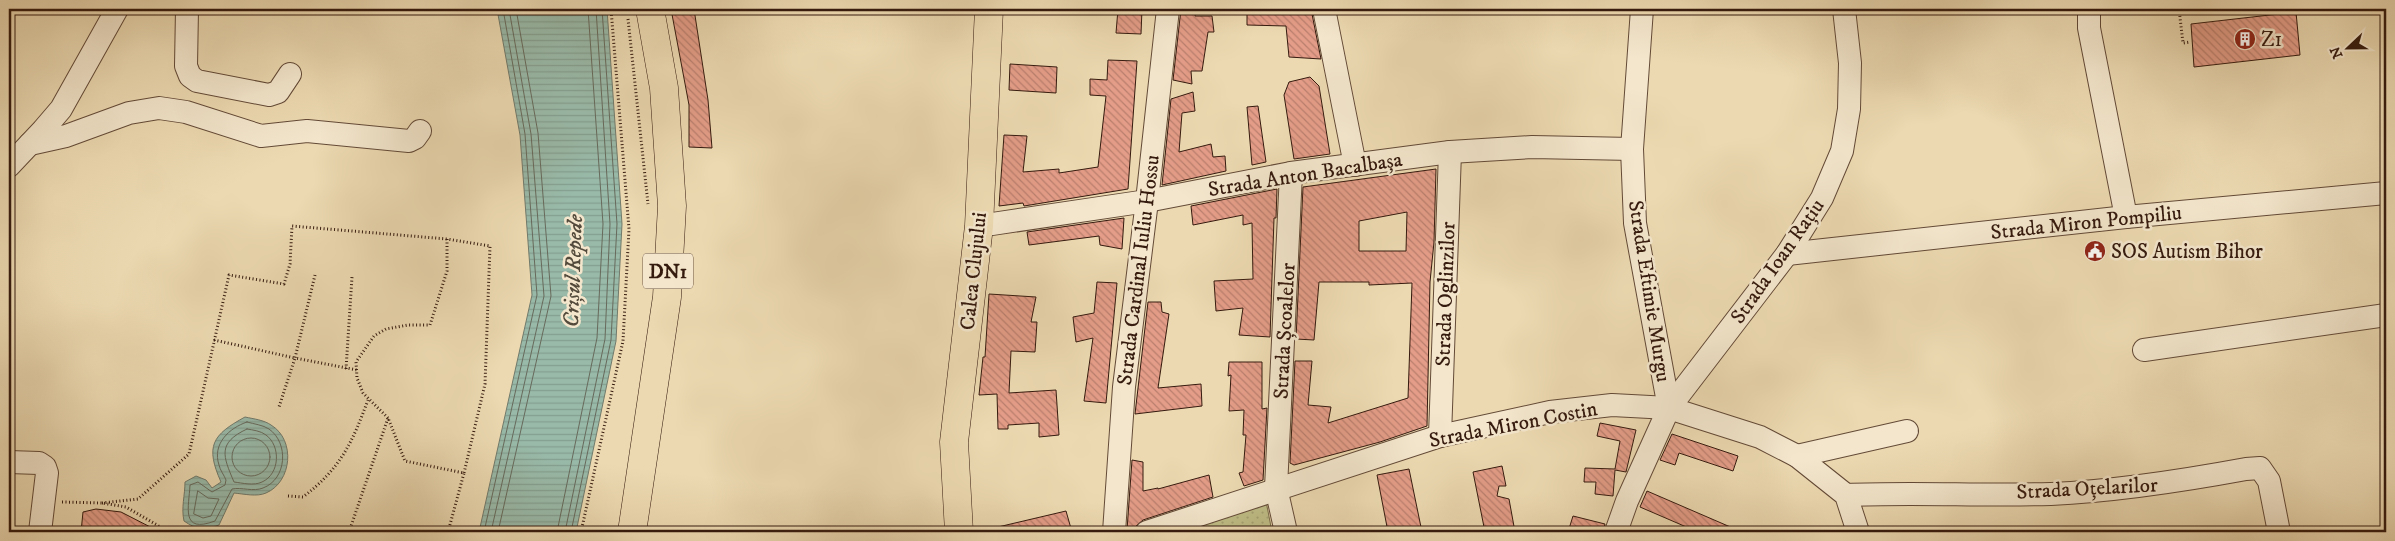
<svg xmlns="http://www.w3.org/2000/svg" width="2395" height="541" viewBox="0 0 2395 541" font-family="'IM FELL DW Pica',serif">
<defs>
<pattern id="park-dots" width="8" height="8" patternUnits="userSpaceOnUse" patternTransform="scale(1.25)"><rect width="8" height="8" fill="#bfbd87"/><path d="M2 2h.1M6 6h.1" fill="none" stroke="#a5a273" stroke-width="1.8" stroke-linecap="round"/></pattern>
<pattern id="water-rules" width="6" height="5" patternUnits="userSpaceOnUse" patternTransform="scale(1.25)"><rect width="6" height="5" fill="#99baa9"/><path d="M0 2.5h6" fill="none" stroke="#849f90"/></pattern>
<pattern id="building-back-hatch" width="6" height="6" patternUnits="userSpaceOnUse" patternTransform="scale(1.25)"><rect width="6" height="6" fill="#e49d88"/><path d="M-1 5l2 2M0 0l6 6M5-1l2 2" fill="none" stroke="#ba7f6e"/></pattern>
</defs>
<rect width="100%" height="100%" fill="#ecd9b1"/>
<filter id="stains"><feTurbulence type="fractalNoise" baseFrequency=".004" numOctaves="4"/><feColorMatrix values="0 0 0 0 .2 0 0 0 0 .09 0 0 0 0 .02 0 0 0 .5 -.17"/></filter>
<radialGradient id="worn" r=".72"><stop offset=".6" stop-color="#630" stop-opacity="0"/><stop offset="1" stop-color="#630" stop-opacity=".3"/></radialGradient>
<path fill="url(#park-dots)" stroke="#7a6c4a" d="M 1266,501 L 1272,532 L 1173,532 Z"/>
<g fill="url(#water-rules)" stroke="#717a6b">
<path d="M 497,9 L 607,9 L 622,224 L 616,341 L 576,532 L 479,532 L 532,295 L 520,135 Z"/>
<path d="M 245,417 C 254,419 264,420 271,425 C 296,440 292,482 266,493 C 257,497 244,494 234,493 L 219,525 C 204,530 197,530 184,521 C 181,508 185,495 185,482 L 196,476 L 206,480 L 212,488 L 221,482 C 205,446 212,435 245,417 Z"/>
</g>
<g fill="none" stroke-linecap="round" stroke-linejoin="round">
<g stroke="#676a5c" stroke-width="1">
<path d="M 247,422 C 254,424 263,425 269,429 C 289,443 287,479 263,488 C 253,492 242,487 232,489 L 215,521 C 180,534 189,507 190,485 L 198,482 L 212,492 L 225,485 L 226,480 C 224,475 220,470 219,465 C 212,444 229,428 247,422 Z"/>
<path d="M 247,429 C 253,430 261,431 266,435 C 281,446 280,474 262,482 C 254,486 242,483 234,482 C 223,456 217,443 247,429 Z"/>
<circle cx="251" cy="457" r="19"/>
<path d="M 198,491 L 208,498 L 219,499 L 211,516 L 203,518 L 194,514 Z"/>
<path d="M 484,532 L 537,295 L 525,134 L 503,9"/>
<path d="M 491,532 L 544,296 L 531,134 L 509,9"/>
<path d="M 498,532 L 551,296 L 538,133 L 516,9"/>
<path d="M 557,532 L 597,338 L 603,224 L 588,9"/>
<path d="M 565,532 L 605,339 L 610,224 L 596,9"/>
<path d="M 571,532 L 611,340 L 617,224 L 602,9"/>
</g>
</g>
<g fill="url(#building-back-hatch)" stroke="#351a0e" fill-rule="evenodd">
<path d="M 671,9 L 694,9 L 708,100 L 712,148 L 689,147 L 689,105 Z"/>
<path d="M 1118,9 L 1142,9 L 1141,34 L 1116,33 Z"/>
<path d="M 1181,9 L 1196,9 L 1195,16 L 1212,16 L 1214,32 L 1208,32 L 1202,71 L 1191,71 L 1192,84 L 1173,80 Z"/>
<path d="M 1247,9 L 1311,9 L 1321,59 L 1289,57 L 1286,26 L 1247,25 Z"/>
<path d="M 2296,12 L 2300,55 L 2194,67 L 2191,24 Z"/>
<path d="M 1108,60 L 1137,61 L 1128,189 L 1024,206 L 1023,203 L 999,206 L 1004,135 L 1027,136 L 1023,172 L 1059,169 L 1059,173 L 1098,167 L 1106,96 L 1090,95 L 1090,79 L 1107,80 Z"/>
<path d="M 1010,64 L 1057,67 L 1056,93 L 1009,90 Z"/>
<path d="M 1310,77 L 1319,86 L 1330,154 L 1294,159 L 1284,95 L 1289,82 Z"/>
<path d="M 1193,92 L 1195,111 L 1182,113 L 1179,152 L 1211,144 L 1213,157 L 1225,156 L 1226,171 L 1162,185 L 1171,99 Z"/>
<path d="M 1258,106 L 1266,162 L 1252,165 L 1247,107 Z"/>
<path d="M 1436,169 L 1434,242 L 1430,282 L 1427,426 L 1380,442 L 1294,465 L 1290,463 L 1295,361 L 1312,361 L 1308,405 L 1331,407 L 1328,423 L 1408,398 L 1412,283 L 1369,285 L 1369,282 L 1319,282 L 1314,340 L 1296,339 L 1303,187 ZM 1407,212 L 1406,251 L 1359,251 L 1359,221 Z"/>
<path d="M 1277,189 L 1276,218 L 1274,218 L 1270,337 L 1239,335 L 1243,308 L 1216,311 L 1214,281 L 1253,279 L 1252,223 L 1243,225 L 1243,215 L 1193,225 L 1191,206 Z"/>
<path d="M 1124,218 L 1122,249 L 1100,245 L 1099,236 L 1029,245 L 1027,232 Z"/>
<path d="M 1097,282 L 1117,283 L 1106,403 L 1084,401 L 1093,338 L 1076,342 L 1073,317 L 1094,313 Z"/>
<path d="M 989,294 L 1036,297 L 1031,322 L 1037,322 L 1035,352 L 1011,351 L 1009,393 L 1056,390 L 1059,435 L 1039,437 L 1039,423 L 1008,425 L 1008,429 L 998,429 L 997,394 L 979,395 L 983,357 L 985,357 Z"/>
<path d="M 1148,302 L 1161,302 L 1162,312 L 1169,314 L 1158,388 L 1201,384 L 1202,406 L 1135,414 Z"/>
<path d="M 1229,362 L 1262,362 L 1262,409 L 1267,408 L 1263,480 L 1244,486 L 1239,473 L 1243,472 L 1246,435 L 1243,435 L 1244,410 L 1229,411 L 1231,375 L 1228,376 Z"/>
<path d="M 1600,423 L 1636,430 L 1626,472 L 1615,470 L 1613,496 L 1595,494 L 1596,482 L 1584,482 L 1585,468 L 1615,469 L 1620,441 L 1597,436 Z"/>
<path d="M 1672,434 L 1738,456 L 1733,471 L 1679,453 L 1675,465 L 1660,460 Z"/>
<path d="M 1132,460 L 1143,462 L 1143,491 L 1158,488 L 1158,489 L 1209,475 L 1213,497 L 1143,520 L 1135,527 L 1127,530 Z"/>
<path d="M 1502,466 L 1506,486 L 1499,486 L 1497,496 L 1509,499 L 1515,532 L 1485,532 L 1473,472 Z"/>
<path d="M 1409,469 L 1422,532 L 1388,532 L 1377,475 Z"/>
<path d="M 1647,491 L 1742,532 L 1698,532 L 1640,507 Z"/>
<path d="M 96,509 L 121,512 L 160,532 L 81,532 L 83,512 Z"/>
<path d="M 1066,511 L 1072,532 L 999,532 L 998,527 Z"/>
<path d="M 1573,516 L 1605,524 L 1603,532 L 1568,532 Z"/>
</g>
<g fill="none" stroke-linecap="round" stroke-linejoin="round">
<g stroke="#634a37" stroke-width="24">
<g id="minor">
<path d="M 187,9 L 186,66 L 190,76 L 197,81 L 269,95 L 278,92 L 290,74"/>
<path d="M 1324,9 L 1355,165"/>
<path d="M 1642,9 L 1632,149 L 1635,223 L 1669,408"/>
<path d="M 2089,9 L 2089,28 L 2126,217"/>
<path d="M 30,144 L 66,136 L 129,113 L 159,108 L 186,112 L 261,136 L 307,131 L 409,141 L 415,138 L 420,131"/>
<path d="M 9,166 L 43,130 L 61,109 L 117,9"/>
<path d="M 979,226 L 1147,201 L 1291,173 L 1450,152 L 1532,147 L 1632,149"/>
<path d="M 1787,254 L 2126,217 L 2386,193"/>
<path d="M 2144,350 L 2386,315"/>
<path d="M 1440,436 L 1450,152"/>
<path d="M 1797,456 L 1907,431"/>
<path d="M 9,462 L 39,463 L 45,467 L 47,473 L 40,532"/>
<path d="M 1846,495 C 1914,492 1982,496 2051,494 C 2117,491 2181,481 2246,469 L 2260,468 L 2269,481 L 2279,532"/>
<path d="M 1114,532 L 1124,387 L 1147,201 L 1168,9"/>
<path d="M 1147,532 L 1440,436 L 1550,412 L 1612,405 L 1669,408 L 1760,437 L 1797,456 L 1846,495 L 1858,532"/>
<path d="M 1286,532 L 1276,488 L 1291,173"/>
<path d="M 1616,532 L 1627,501 L 1669,408 L 1787,254 L 1822,198 L 1842,151 L 1849,109 L 1850,63 L 1844,9"/>
</g>
</g>
<g stroke="#351a0e" stroke-width="29">
<g id="major">
<path d="M 632,532 L 667,297 L 672,206 L 664,88 L 650,9"/>
<path d="M 959,532 L 954,442 L 979,226 L 989,9"/>
</g>
</g>
<g stroke="#351a0e" stroke-width="3" stroke-dasharray="1 2.5" stroke-linecap="butt">
<path d="M 2179,9 L 2183,43 L 2190,42"/>
<path d="M 2239,9 L 2240,15"/>
<path d="M 2285,9 L 2285,10"/>
<path d="M 628,19 L 648,204"/>
<path d="M 315,275 L 295,358 L 357,370"/>
<path d="M 214,340 L 295,358 L 279,407"/>
<path d="M 346,369 L 352,277"/>
<path d="M 388,418 L 363,393 L 357,378 L 356,362 L 374,336 L 386,329 L 408,325 L 430,325 L 447,271 L 447,239 L 490,246 L 485,384 L 464,473"/>
<path d="M 288,496 L 303,497 C 341,468 352,443 368,400"/>
<path d="M 62,502 L 102,503 L 126,507 L 169,532"/>
<path d="M 102,503 L 138,499 L 189,454 L 229,275 L 284,284 L 290,264 L 292,226 L 447,239"/>
<path d="M 349,532 L 388,418 L 405,461 L 464,473 L 448,532"/>
<path d="M 581,532 L 623,341 L 629,229 L 611,9"/>
</g>
<use href="#minor" stroke="#f3e6cc" stroke-width="22"/>
<use href="#major" stroke="#ecd9b1" stroke-width="28"/>
</g>
<defs>
<g id="building-disc" transform="scale(1.125)"><circle r="9.5" fill="#8f2418" stroke="#f3e6cc"/><path d="M-4-6H4V6H1V3H-1V6H-4ZM-2.5-4.3h1.7v1.8h-1.7ZM.8-4.3h1.7v1.8H.8ZM-2.5-1h1.7V.8h-1.7ZM.8-1h1.7V.8H.8Z" fill="#fff"/></g>
<g id="civic-disc" transform="scale(1.125)"><circle r="9.5" fill="#8f2418" stroke="#f3e6cc"/><path d="M-.6-6.5H3V-4.5H.6V-3L4-1V1h2V6H-6V1h2V-1L-.6-3ZM-1.2 2.5V6h2.4V2.5Z" fill="#fff"/></g>
</defs>
<g fill-rule="evenodd">
<use href="#building-disc" x="2245" y="39"/>
<use href="#civic-disc" x="2095" y="251"/>
</g>
<g text-anchor="middle" stroke-width="5" stroke-linejoin="round" paint-order="stroke">
<rect fill="#f3e6cc" stroke="#6e5747" stroke-width="1" x="643" y="253.5" width="50" height="35" rx="4"/>
<g font-size="20" font-weight="bold" fill="#351a0e">
<text x="668" y="278">DN1</text>
</g>
<g font-size="21" fill="#351a0e" stroke="#f3e6cc" text-anchor="start">
<text x="2261" y="46">Z1</text>
<text x="2111" y="258">SOS Autism Bihor</text>
</g>
<g font-size="21" fill="#351a0e" stroke="#f3e6cc">
<text transform="translate(1305 174) rotate(-9)" y="7">Strada Anton Bacalbașa</text>
<text transform="translate(2086 222) rotate(-6)" y="7">Strada Miron Pompiliu</text>
<text transform="translate(1777 261) rotate(-55)" y="7">Strada Ioan Rațiu</text>
<text transform="translate(1138 270) rotate(-83)" y="7">Strada Cardinal Iuliu Hossu</text>
<text transform="translate(973 271) rotate(-84)" y="7">Calea Clujului</text>
<text transform="translate(1650 291) rotate(81)" y="7">Strada Eftimie Murgu</text>
<text transform="translate(1445 294) rotate(-88)" y="7">Strada Oglinzilor</text>
<text transform="translate(1284 331) rotate(-87)" y="7">Strada Școalelor</text>
<text transform="translate(1513 424) rotate(-11)" y="7">Strada Miron Costin</text>
<text transform="translate(2087 488) rotate(-3)" y="7">Strada Oțelarilor</text>
</g>
<g font-size="22" font-style="italic" fill="#534a3c" stroke="#f3e6cc">
<text transform="translate(572 271) rotate(-88)" y="8">Crișul Repede</text>
</g>
</g>
<rect width="2395" height="541" fill="none" stroke="#ecd9b1" stroke-width="30"/>
<rect x="10" y="10" width="2375" height="521" fill="none" stroke="#351a0e" stroke-width="2.5"/>
<rect x="15" y="15" width="2365" height="511" fill="none" stroke="#351a0e"/>
<g transform="translate(2348 48) rotate(248)" stroke="#f3e6cc" stroke-width="4" paint-order="stroke">
<path d="M0-4L9 19L0 12L-9 19Z" fill="#351a0e"/>
<text y="-8" font-size="14" font-weight="bold" text-anchor="middle" fill="#351a0e">N</text>
</g>
<rect width="100%" height="100%" filter="url(#stains)"/>
<rect width="100%" height="100%" fill="url(#worn)"/>
</svg>
